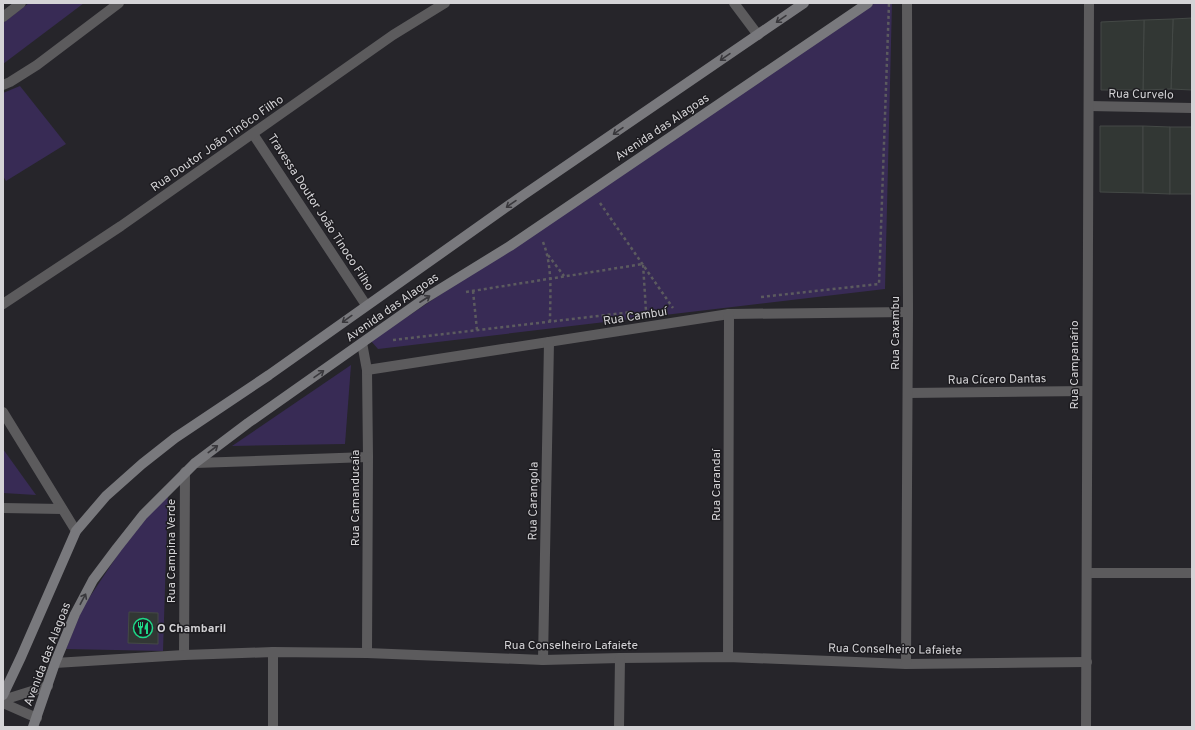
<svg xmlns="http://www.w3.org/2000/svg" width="1195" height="730" viewBox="0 0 1195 730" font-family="Overpass,sans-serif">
<rect width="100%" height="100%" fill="#26252a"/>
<g fill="#382b55">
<path d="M 29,3 L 84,3 L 3,64 L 3,23 Z"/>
<path d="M 875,3 L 892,3 L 885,289 L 378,349 L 371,341 Z"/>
<path d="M 20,86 L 66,144 L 6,181 L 3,176 L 3,93 Z"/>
<path d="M 351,365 L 345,444 L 232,446 Z"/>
<path d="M 3,449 L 36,495 L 3,493 Z"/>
<path d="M 168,491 L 163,651 L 66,649 L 83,607 L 121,550 Z"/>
</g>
<g fill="#323734" stroke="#444946">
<path d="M 1192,18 L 1192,90 L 1171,89 L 1173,19 Z"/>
<path d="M 1173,19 L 1171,89 L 1143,90 L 1144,20 Z"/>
<path d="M 1144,20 L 1143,90 L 1101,90 L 1101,22 Z"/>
<path d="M 1100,126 L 1143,126 L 1143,193 L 1100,192 Z"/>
<path d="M 1143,126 L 1170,127 L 1170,194 L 1143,193 Z"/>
<rect x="1170" y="127" width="22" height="67"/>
<path d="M 129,612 L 158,613 L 158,644 L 128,643 Z"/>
</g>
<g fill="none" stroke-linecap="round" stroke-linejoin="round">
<g stroke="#5c5b5f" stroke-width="2.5" stroke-dasharray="3 3" stroke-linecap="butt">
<path d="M 600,203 L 673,308"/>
<path d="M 543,242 C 553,267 550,295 550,322"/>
<path d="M 548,255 L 564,276"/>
<path d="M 473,291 L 477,330"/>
<path d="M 466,292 L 643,264 L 646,311"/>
<path d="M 761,297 L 879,284 L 889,3"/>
<path d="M 393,340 L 632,312"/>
</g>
<g stroke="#5c5b5d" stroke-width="10">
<path d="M 734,3 L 758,35"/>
<path d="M 3,17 L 21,3"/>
<path d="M 3,85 L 10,82 L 37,65 L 119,3"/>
<path d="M 1089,106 L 1192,108"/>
<path d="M 253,134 L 366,305"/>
<path d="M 3,304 L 121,226 L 393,35 L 445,3"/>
<path d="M 362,343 L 367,370 L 368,457 L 367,653"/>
<path d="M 367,370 L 729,314 L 908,312"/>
<path d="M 908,393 L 1087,391"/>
<path d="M 3,412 L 76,531"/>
<path d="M 195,463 L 368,457"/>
<path d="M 3,508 L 62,509"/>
<path d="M 1087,573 L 1192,573"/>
<path d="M 273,652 L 273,727"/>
<path d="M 184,655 L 185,472"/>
<path d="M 728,657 L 729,314"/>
<path d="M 543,660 L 549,342"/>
<path d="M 55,663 L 184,655 L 273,652 L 367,653 L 543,660 L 620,658 L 728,657 L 906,664 L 1087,662"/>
<path d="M 906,664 L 908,312 L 907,3"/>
<path d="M 3,700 L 48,686"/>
<path d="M 3,703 L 37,718"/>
<path d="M 619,727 L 620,658"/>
<path d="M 1086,727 L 1089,3"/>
</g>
<g stroke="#79797d" stroke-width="10">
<path d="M 3,695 L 21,657 L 76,531 L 106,496 L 142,464 L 175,438 L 269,375 L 522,196 L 804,3"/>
<path d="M 33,727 L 55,663 L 75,614 L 93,580 L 117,548 L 143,515 L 195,463 L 248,423 L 424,299 L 510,246 L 868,3"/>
</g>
</g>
<defs><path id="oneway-shaft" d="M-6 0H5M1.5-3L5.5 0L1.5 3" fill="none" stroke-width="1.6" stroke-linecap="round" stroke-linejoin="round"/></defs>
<g stroke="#39383c">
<use href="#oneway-shaft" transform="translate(781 19) rotate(145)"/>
<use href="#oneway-shaft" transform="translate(725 57) rotate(145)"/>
<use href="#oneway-shaft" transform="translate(618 131) rotate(145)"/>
<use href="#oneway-shaft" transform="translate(511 204) rotate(145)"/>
<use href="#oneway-shaft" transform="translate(425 299) rotate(-33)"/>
<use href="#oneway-shaft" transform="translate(347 319) rotate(144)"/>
<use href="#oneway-shaft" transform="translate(319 374) rotate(-35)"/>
<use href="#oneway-shaft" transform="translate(213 449) rotate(-37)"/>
<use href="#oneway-shaft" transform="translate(83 599) rotate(-62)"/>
</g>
<defs>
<g id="restaurant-ring" transform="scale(1)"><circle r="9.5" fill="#1d1c20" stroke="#1ed888" stroke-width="1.5"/><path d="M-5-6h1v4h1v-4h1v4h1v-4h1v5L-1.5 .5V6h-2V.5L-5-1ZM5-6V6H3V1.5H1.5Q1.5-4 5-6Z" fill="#1ed888"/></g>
</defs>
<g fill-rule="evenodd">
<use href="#restaurant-ring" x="143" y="628"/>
</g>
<g text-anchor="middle" stroke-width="3" stroke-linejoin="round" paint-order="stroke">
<g font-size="12" fill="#d4d3d6" stroke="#1d1c20">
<text transform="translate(1141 94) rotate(1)" y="4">Rua Curvelo</text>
<text transform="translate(662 127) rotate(-34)" y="4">Avenida das Alagoas</text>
<text transform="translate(217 143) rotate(-35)" y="4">Rua Doutor João Tinôco Filho</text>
<text transform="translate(321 212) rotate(57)" y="4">Travessa Doutor João Tinoco Filho</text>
<text transform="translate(392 307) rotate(-35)" y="4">Avenida das Alagoas</text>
<text transform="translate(635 316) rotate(-9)" y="4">Rua Cambuí</text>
<text transform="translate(895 333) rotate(-90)" y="4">Rua Caxambu</text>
<text transform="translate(1074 365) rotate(-90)" y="4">Rua Campanário</text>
<text transform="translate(997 379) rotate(-1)" y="4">Rua Cícero Dantas</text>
<text transform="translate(716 485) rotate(-90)" y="4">Rua Carandaí</text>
<text transform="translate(355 498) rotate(-90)" y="4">Rua Camanducaia</text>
<text transform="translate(533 501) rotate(-89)" y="4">Rua Carangola</text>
<text transform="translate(171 551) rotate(-90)" y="4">Rua Campina Verde</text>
<text x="571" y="649">Rua Conselheiro Lafaiete</text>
<text transform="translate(895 649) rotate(1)" y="4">Rua Conselheiro Lafaiete</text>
<text transform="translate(47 654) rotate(-69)" y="4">Avenida das Alagoas</text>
</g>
<g font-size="12" font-weight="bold" fill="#d4d3d6" stroke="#1d1c20" text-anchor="start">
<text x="157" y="632">O Chambaril</text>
</g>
</g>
<rect width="1195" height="730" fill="none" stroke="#d4d3d6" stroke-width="8"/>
</svg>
